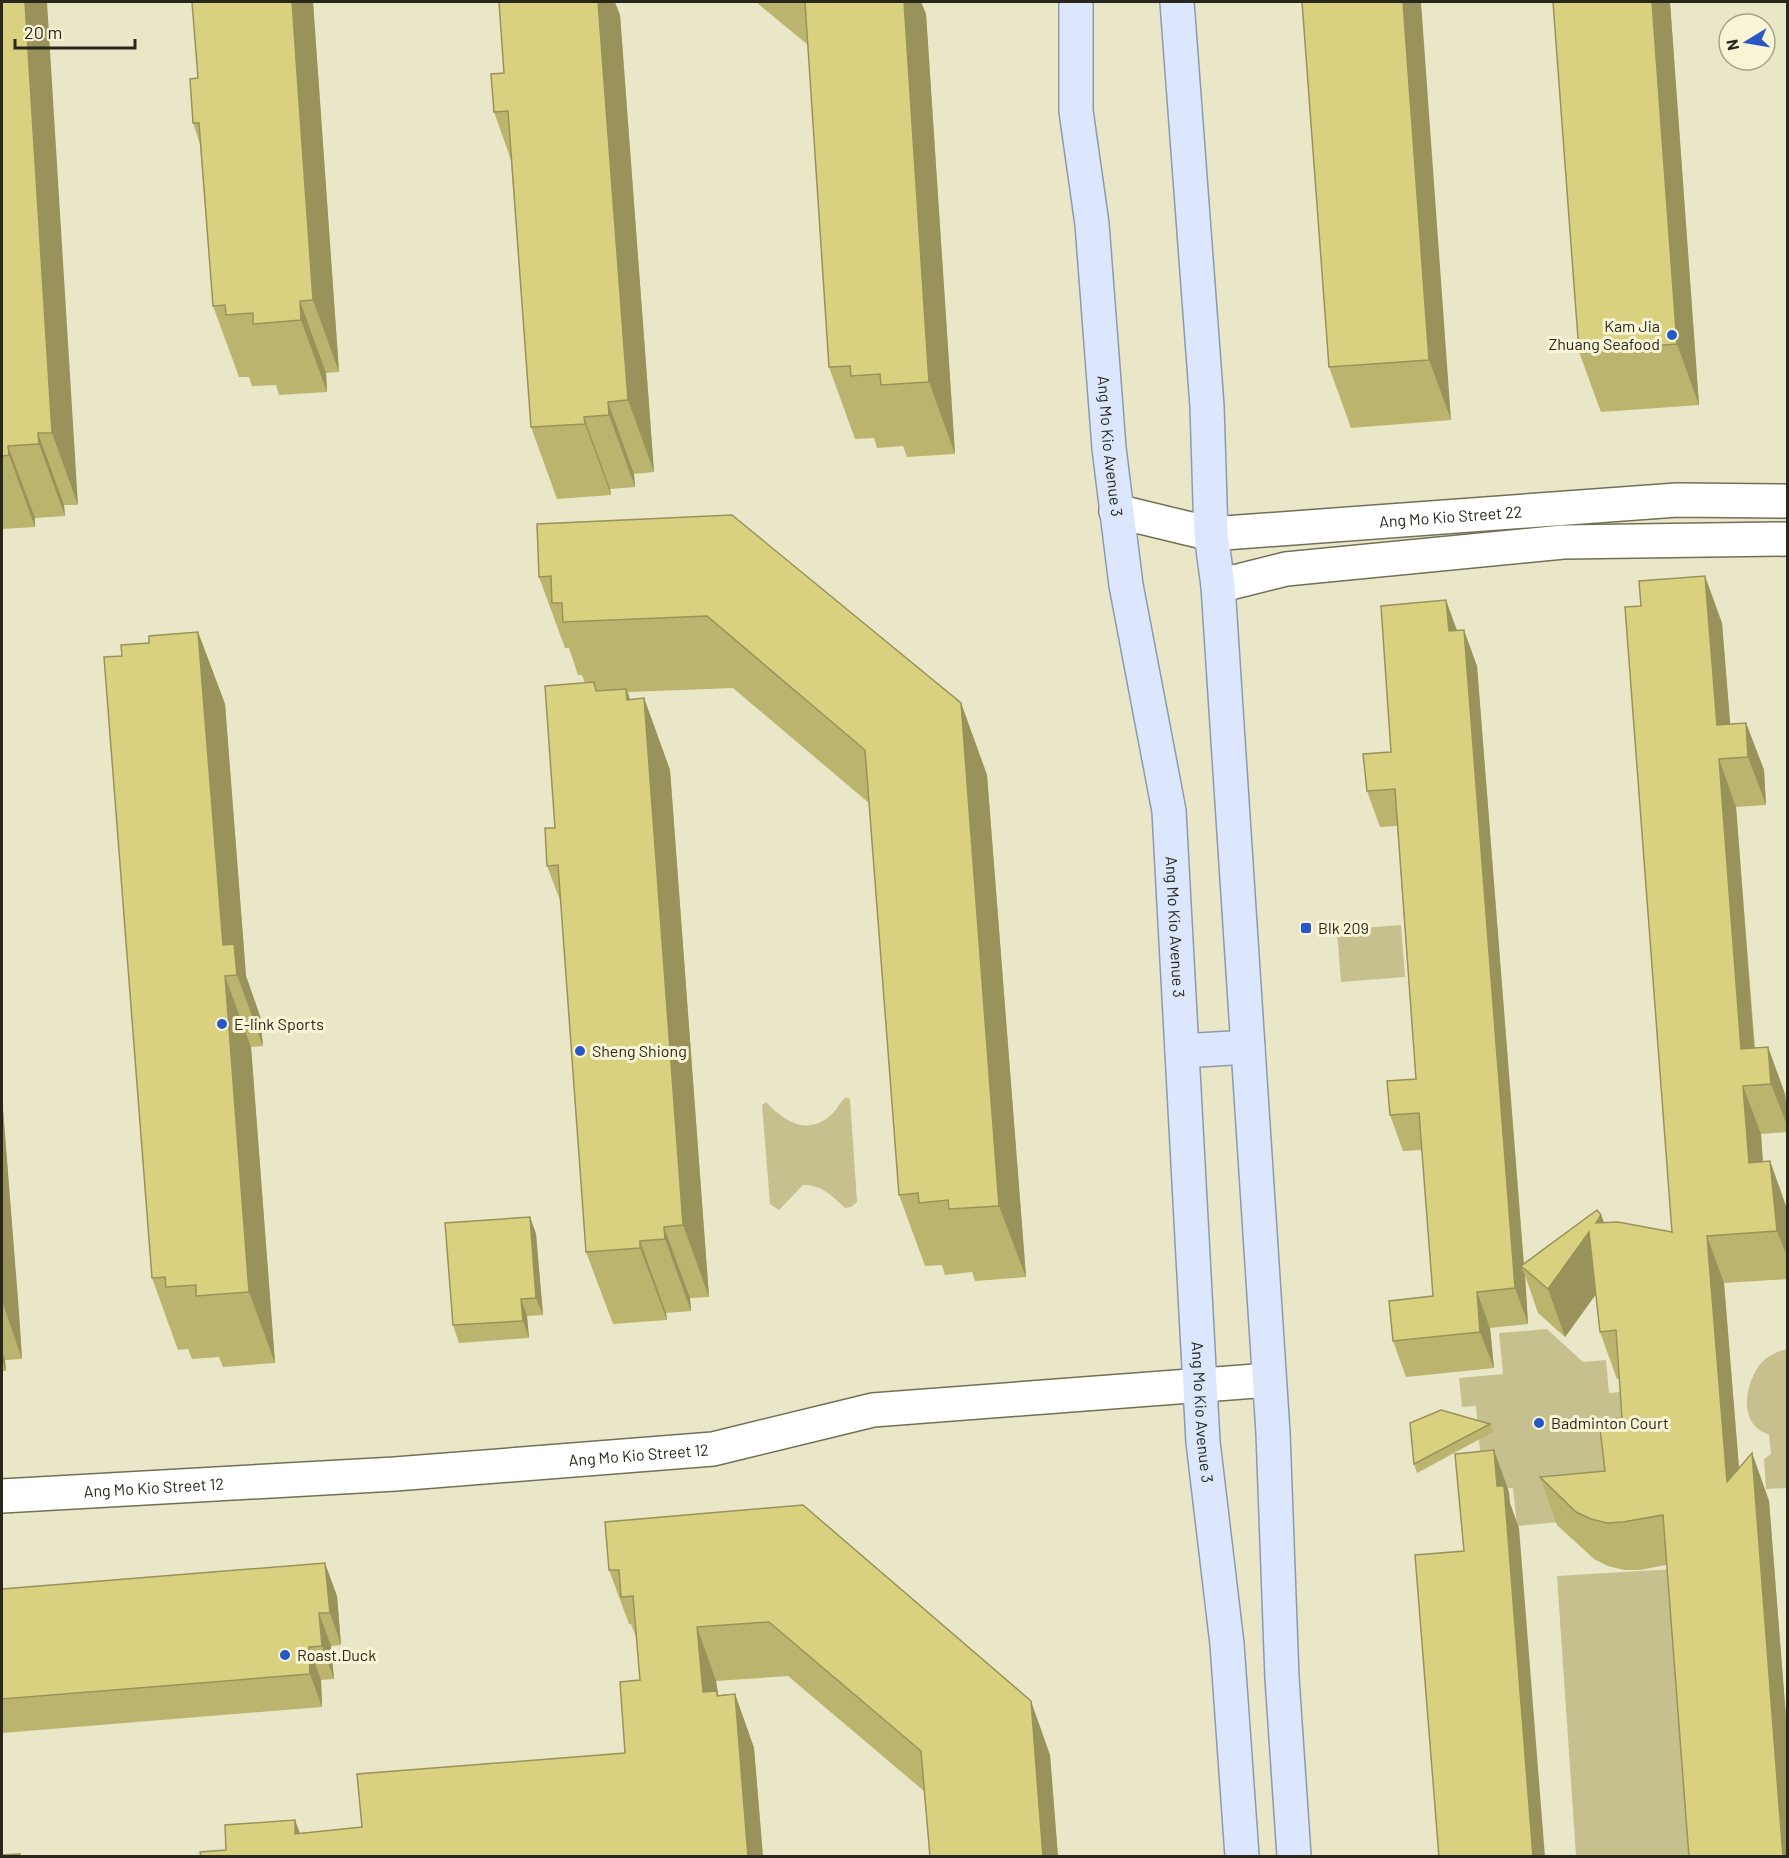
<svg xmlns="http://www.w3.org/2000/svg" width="1789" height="1858" viewBox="0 0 1789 1858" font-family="Barlow,sans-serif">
<rect width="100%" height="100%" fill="#eae7c9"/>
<g fill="#c6c08f">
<path d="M 1401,925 L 1405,977 L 1341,982 L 1337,930 Z"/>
<path d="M 846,1097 L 850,1099 L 857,1202 L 851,1207 L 845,1208 C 831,1195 822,1185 803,1185 L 779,1210 L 770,1204 L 762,1105 L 766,1102 C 785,1122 807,1136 831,1115 C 837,1110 840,1102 846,1097 Z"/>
<path d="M 1547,1329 L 1583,1362 L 1606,1360 L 1609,1393 L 1641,1390 L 1615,1517 L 1517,1526 L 1513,1488 L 1464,1492 L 1480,1451 L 1476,1406 L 1462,1407 L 1459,1378 L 1503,1374 L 1499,1333 Z"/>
<path d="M 1787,1349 L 1787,1488 L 1766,1489 L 1764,1459 L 1771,1454 L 1769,1435 C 1766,1433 1760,1431 1757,1428 C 1739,1413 1748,1377 1762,1362 C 1769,1355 1778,1351 1787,1349 Z"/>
<path d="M 1674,1569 L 1694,1856 L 1576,1856 L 1557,1576 Z"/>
</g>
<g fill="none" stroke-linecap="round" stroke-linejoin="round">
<g stroke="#726f54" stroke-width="36">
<g id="minor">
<path id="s1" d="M 1116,511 L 1211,534 L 1677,500 L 1788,501"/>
<path d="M 1218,586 L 1286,569 L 1563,542 L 1788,539"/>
<path id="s2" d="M 2,1496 L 395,1474 L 713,1449 L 873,1410 L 1269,1380"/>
</g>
</g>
<g stroke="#8e99ae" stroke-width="36">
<g id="primary">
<path id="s3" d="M 1076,2 L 1076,111 L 1092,224 L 1109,448 L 1126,585 L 1169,811 L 1203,1442 L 1227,1644 L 1242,1856"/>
<path d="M 1177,2 L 1207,406 L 1211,534 L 1218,586 L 1273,1433 L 1282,1678 L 1294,1856"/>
<path d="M 1182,1051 L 1248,1047"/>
</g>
</g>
<use href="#minor" stroke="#fff" stroke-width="33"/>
<use href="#primary" stroke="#dce7fd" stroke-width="33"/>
</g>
<g fill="#bbb46e">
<path d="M 2,2 L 78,505 L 64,505 L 65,516 L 35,518 L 35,527 L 2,529 Z"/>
<path d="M 313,2 L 339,372 L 326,373 L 327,392 L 279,395 L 276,385 L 252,386 L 249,377 L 239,377 L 213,306 L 200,144 L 193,123 L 198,78 Z"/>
<path d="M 756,2 L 921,2 L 926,14 L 955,454 L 907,457 L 903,446 L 877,448 L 874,438 L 855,439 L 829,367 L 808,45 Z"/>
<path d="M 1302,2 L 1451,420 L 1351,428 L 1329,367 Z"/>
<path d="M 1553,2 L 1670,2 L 1699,405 L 1601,412 L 1579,352 Z"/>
<path d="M 620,15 L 654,472 L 634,474 L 635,487 L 610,489 L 611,495 L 557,499 L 531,427 L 511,160 L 494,112 L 504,73 Z"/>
<path d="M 537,524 L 961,703 L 987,775 L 1026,1277 L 975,1281 L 972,1272 L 945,1275 L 942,1265 L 925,1266 L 899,1195 L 869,803 L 733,688 L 628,692 L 630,699 L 644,698 L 670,770 L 709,1297 L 690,1298 L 691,1311 L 666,1313 L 667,1320 L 613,1324 L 586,1252 L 561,903 L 547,866 L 585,683 L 582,675 L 578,675 L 569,648 L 565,648 L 539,577 Z"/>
<path d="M 1722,623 L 1730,724 L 1746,723 L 1764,770 L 1766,805 L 1736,807 L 1755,1048 L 1768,1047 L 1785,1094 L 1788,1118 L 1788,1132 L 1761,1134 L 1763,1162 L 1770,1161 L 1787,1209 L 1788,1279 L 1724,1283 L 1739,1468 L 1752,1453 L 1769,1501 L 1788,1743 L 1788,1857 L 1666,1565 L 1640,1570 L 1624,1570 L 1608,1566 L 1594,1559 L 1557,1525 L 1540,1477 L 1605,1471 L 1622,1418 L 1619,1379 L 1617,1379 L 1600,1332 L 1596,1294 L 1565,1337 L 1538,1313 L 1525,1275 L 1528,1324 L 1490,1328 L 1494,1368 L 1406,1377 L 1393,1341 L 1433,1296 L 1422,1150 L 1403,1151 L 1390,1115 L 1416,1079 L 1397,826 L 1380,827 L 1367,791 L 1391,752 L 1457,631 L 1477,666 L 1524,1264 L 1601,1215 L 1604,1222 L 1672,1232 Z"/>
<path d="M 198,632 L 225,704 L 246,976 L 260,1016 L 263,1046 L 251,1047 L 275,1363 L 223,1367 L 219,1357 L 192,1359 L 188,1349 L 178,1350 L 152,1278 L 122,656 L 149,643 Z"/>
<path d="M 2,1097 L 22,1359 L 5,1360 L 6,1371 L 2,1371 Z"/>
<path d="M 530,1217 L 536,1234 L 543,1315 L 527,1316 L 529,1338 L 459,1343 L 453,1325 Z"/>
<path d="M 1490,1424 L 1493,1432 L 1417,1473 L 1414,1464 Z"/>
<path d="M 605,1522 L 1050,1755 L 1058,1857 L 930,1857 L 924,1791 L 788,1676 L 716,1681 L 718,1695 L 735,1694 L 754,1748 L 763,1857 L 226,1850 L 295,1820 L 300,1833 L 362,1827 L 625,1753 L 640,1680 L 637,1639 L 631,1624 L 629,1624 L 609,1570 Z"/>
<path d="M 2,1589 L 337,1596 L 341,1645 L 331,1646 L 334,1679 L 321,1680 L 322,1707 L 2,1733 Z"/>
</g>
<g fill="#99925a">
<path d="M 25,2 L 47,2 L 78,505 L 52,433 Z"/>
<path d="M 292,2 L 313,2 L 339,372 L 313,300 Z"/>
<path d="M 597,2 L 615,2 L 620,15 L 654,472 L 628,400 Z"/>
<path d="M 904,2 L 921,2 L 926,14 L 955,454 L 929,382 Z"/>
<path d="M 1403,2 L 1421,2 L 1451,420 L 1429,360 Z"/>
<path d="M 1652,2 L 1670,2 L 1699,405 L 1677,344 Z"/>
<path d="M 300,301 L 326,373 L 327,392 L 301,320 Z"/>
<path d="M 608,402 L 634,474 L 635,487 L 609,415 Z"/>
<path d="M 584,417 L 610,489 L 611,495 L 585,424 Z"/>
<path d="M 38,433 L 64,505 L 65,516 L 39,444 Z"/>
<path d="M 8,446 L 35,518 L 35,527 L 9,455 Z"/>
<path d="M 1705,576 L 1722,623 L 1733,758 L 1717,725 Z"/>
<path d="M 1446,600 L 1459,636 L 1449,631 Z"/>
<path d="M 1464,630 L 1477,666 L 1524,1268 L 1521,1266 L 1525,1275 L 1528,1324 L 1515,1288 Z"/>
<path d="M 198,632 L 225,704 L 246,976 L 260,1016 L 263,1046 L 237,975 L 223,945 Z"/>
<path d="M 626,689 L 647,747 L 644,698 L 670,770 L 709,1297 L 683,1225 Z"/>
<path d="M 961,703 L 987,775 L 1026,1277 L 999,1206 Z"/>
<path d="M 1746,723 L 1764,770 L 1766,805 L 1748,757 Z"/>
<path d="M 1719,759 L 1736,807 L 1757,1085 L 1741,1049 Z"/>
<path d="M 225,976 L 251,1047 L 275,1363 L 249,1292 Z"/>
<path d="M 1768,1047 L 1785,1094 L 1788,1128 L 1771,1084 Z"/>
<path d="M 1743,1086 L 1761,1134 L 1766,1210 L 1749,1163 Z"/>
<path d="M 2,1097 L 19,1312 L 22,1359 L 2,1301 Z"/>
<path d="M 1770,1161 L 1787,1209 L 1788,1259 L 1777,1231 Z"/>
<path d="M 1601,1215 L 1619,1262 L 1596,1223 Z"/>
<path d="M 530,1217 L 536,1234 L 543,1315 L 536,1298 Z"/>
<path d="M 664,1227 L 690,1298 L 691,1311 L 665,1239 Z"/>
<path d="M 1589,1232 L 1607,1279 L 1565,1337 L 1548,1289 Z"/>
<path d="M 1707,1236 L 1724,1283 L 1744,1530 L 1727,1482 Z"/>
<path d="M 640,1241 L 666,1313 L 667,1320 L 640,1248 Z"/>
<path d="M 1477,1292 L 1490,1328 L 1494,1368 L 1480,1332 Z"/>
<path d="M 521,1299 L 527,1316 L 529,1338 L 523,1321 Z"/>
<path d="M 2,1350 L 5,1360 L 6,1371 L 2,1359 Z"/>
<path d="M 1494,1450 L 1509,1492 L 1510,1503 L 1519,1528 L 1545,1857 L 1533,1857 Z"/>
<path d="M 1752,1453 L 1769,1501 L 1788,1743 L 1788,1857 L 1783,1857 Z"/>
<path d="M 325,1563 L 337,1596 L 341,1645 L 330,1613 Z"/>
<path d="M 319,1613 L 331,1646 L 334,1679 L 322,1646 Z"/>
<path d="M 697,1627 L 716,1681 L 718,1694 L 736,1745 L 703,1692 Z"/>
<path d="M 309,1647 L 321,1680 L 322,1707 L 310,1674 Z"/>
<path d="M 735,1694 L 754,1748 L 763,1857 L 748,1857 Z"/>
<path d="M 1031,1701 L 1050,1755 L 1058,1857 L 1043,1857 Z"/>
<path d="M 295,1820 L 308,1857 L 295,1834 Z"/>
</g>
<g fill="#dad180" stroke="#99925a" stroke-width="1.5">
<path d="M 2,2 L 25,2 L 52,433 L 38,433 L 39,444 L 8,446 L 9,455 L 2,456 Z"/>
<path d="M 192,2 L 292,2 L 313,300 L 300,301 L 301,320 L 253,324 L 253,313 L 226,315 L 225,305 L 213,306 L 199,123 L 193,123 L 190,79 L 198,78 Z"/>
<path d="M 499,2 L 598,2 L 628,400 L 608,402 L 609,415 L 584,417 L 585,424 L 531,427 L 508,111 L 494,112 L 491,74 L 504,73 Z"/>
<path d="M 805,2 L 904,2 L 929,382 L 881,385 L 880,374 L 851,376 L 850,366 L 829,367 Z"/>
<path d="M 1302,2 L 1403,2 L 1429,360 L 1329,367 Z"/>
<path d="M 1553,2 L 1652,2 L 1677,344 L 1579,352 Z"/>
<path d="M 732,515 L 961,703 L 999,1206 L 949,1209 L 948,1200 L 919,1203 L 918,1193 L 899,1195 L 865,750 L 707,616 L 563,622 L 562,603 L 552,603 L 551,576 L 539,577 L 537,524 Z"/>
<path d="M 1705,576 L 1717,725 L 1746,723 L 1748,757 L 1719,759 L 1741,1049 L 1768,1047 L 1771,1084 L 1743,1086 L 1749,1163 L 1770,1161 L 1777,1231 L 1707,1236 L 1727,1482 L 1752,1453 L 1783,1857 L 1689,1857 L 1663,1515 L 1623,1522 L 1607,1523 L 1591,1519 L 1576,1512 L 1540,1477 L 1605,1471 L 1599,1420 L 1622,1418 L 1616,1330 L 1600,1332 L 1589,1232 L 1548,1289 L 1521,1266 L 1597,1210 L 1601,1215 L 1596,1223 L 1618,1222 L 1672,1232 L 1625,607 L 1641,606 L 1639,581 Z"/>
<path d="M 1446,600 L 1449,631 L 1464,630 L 1515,1288 L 1477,1292 L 1480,1332 L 1393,1341 L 1389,1301 L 1433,1296 L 1419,1113 L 1390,1115 L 1387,1081 L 1416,1079 L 1395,789 L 1367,791 L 1363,754 L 1391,752 L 1381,606 Z"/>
<path d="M 198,632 L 223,945 L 234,944 L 237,975 L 225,976 L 249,1292 L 196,1296 L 196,1285 L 166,1287 L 165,1277 L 152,1278 L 104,657 L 122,656 L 121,645 L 149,643 L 149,636 Z"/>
<path d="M 594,682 L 596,691 L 626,689 L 627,700 L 644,698 L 683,1225 L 664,1227 L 665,1239 L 640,1241 L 640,1248 L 586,1252 L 558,865 L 547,866 L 545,828 L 555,828 L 545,686 Z"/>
<path d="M 530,1217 L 536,1298 L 521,1299 L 523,1321 L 453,1325 L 445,1223 Z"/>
<path d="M 1441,1410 L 1490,1424 L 1414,1464 L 1410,1423 Z"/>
<path d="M 1494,1450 L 1497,1486 L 1504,1486 L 1533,1857 L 1439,1857 L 1415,1555 L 1464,1551 L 1455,1454 Z"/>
<path d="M 803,1505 L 1031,1701 L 1043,1857 L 930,1857 L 921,1751 L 769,1622 L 697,1627 L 703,1692 L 717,1691 L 717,1696 L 735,1694 L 748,1857 L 201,1857 L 200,1852 L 226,1850 L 225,1825 L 295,1820 L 295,1834 L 362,1827 L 357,1774 L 625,1753 L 620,1682 L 640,1680 L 633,1596 L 621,1597 L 619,1570 L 609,1570 L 605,1522 Z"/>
<path d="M 325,1563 L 330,1613 L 319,1613 L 322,1646 L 309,1647 L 310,1674 L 2,1699 L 2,1589 Z"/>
<path d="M 20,1854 L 20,1857 L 2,1857 L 2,1855 Z"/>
</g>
<g fill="#2858c6" stroke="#f8f5d6" stroke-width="2">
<circle cx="1672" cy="335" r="6"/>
<rect x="1300" y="922" width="12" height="12" rx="3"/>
<circle cx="222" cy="1024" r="6"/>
<circle cx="580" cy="1051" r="6"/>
<circle cx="1539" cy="1423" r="6"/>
<circle cx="285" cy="1655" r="6"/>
</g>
<g text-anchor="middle" stroke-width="6" stroke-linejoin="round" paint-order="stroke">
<g font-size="16" fill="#29271c" stroke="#f8f5d6" text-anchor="start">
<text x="1660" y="332" text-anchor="end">Kam Jia<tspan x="1660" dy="18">Zhuang Seafood</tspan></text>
<text x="1318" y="934">Blk 209</text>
<text x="234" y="1030">E-link Sports</text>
<text x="592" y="1057">Sheng Shiong</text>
<text x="1551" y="1429">Badminton Court</text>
<text x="297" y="1661">Roast.Duck</text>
</g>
<g font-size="16" fill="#29271c" stroke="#f8f5d6">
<text dy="6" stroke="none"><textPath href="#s3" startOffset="446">Ang Mo Kio Avenue 3</textPath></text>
<text dy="6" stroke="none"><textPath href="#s1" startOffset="338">Ang Mo Kio Street 22</textPath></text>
<text dy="6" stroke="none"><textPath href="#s3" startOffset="932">Ang Mo Kio Avenue 3</textPath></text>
<text dy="6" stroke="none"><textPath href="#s3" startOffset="1418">Ang Mo Kio Avenue 3</textPath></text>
<text dy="6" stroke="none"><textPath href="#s2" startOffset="638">Ang Mo Kio Street 12</textPath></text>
<text dy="6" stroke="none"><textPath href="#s2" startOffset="152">Ang Mo Kio Street 12</textPath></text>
</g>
</g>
<rect width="1789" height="1858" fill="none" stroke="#29271c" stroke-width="6"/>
<g transform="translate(1747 42) rotate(259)"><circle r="28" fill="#f8f5d6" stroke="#a5a38c" stroke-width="1.5"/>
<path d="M0-4.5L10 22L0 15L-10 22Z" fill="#2858c6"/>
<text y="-9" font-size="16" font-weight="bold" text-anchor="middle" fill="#29271c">N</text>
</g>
<path d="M15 39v9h120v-9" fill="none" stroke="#29271c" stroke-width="3"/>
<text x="24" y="39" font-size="18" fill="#29271c" stroke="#f8f5d6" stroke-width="4.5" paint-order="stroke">20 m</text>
</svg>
